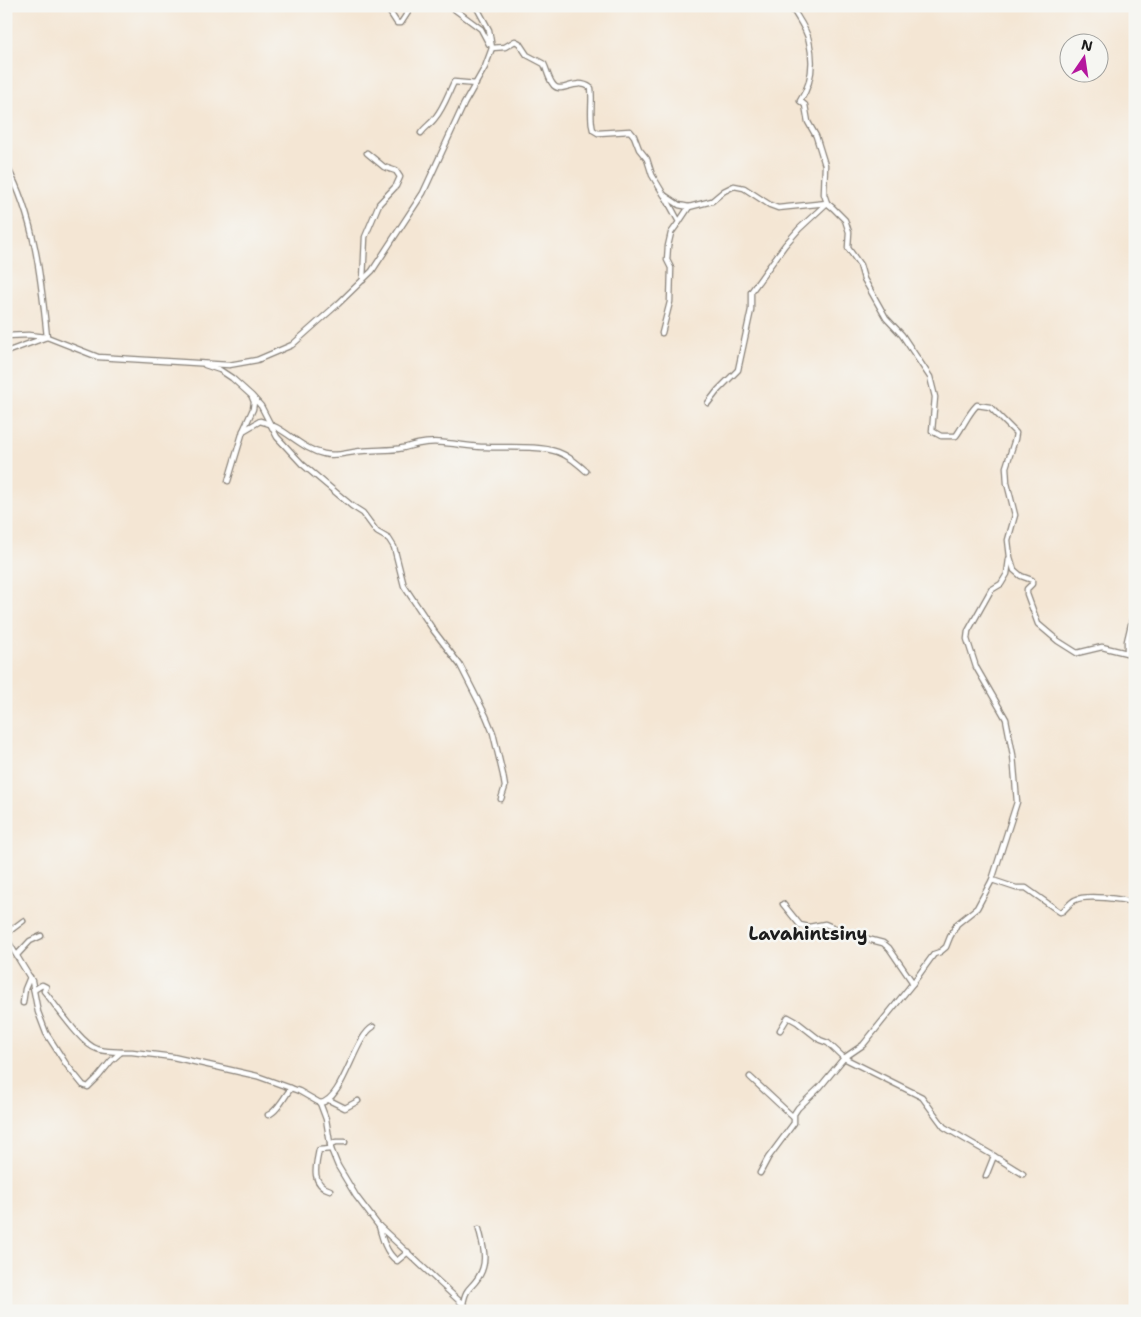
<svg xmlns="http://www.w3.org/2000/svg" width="1141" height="1317" viewBox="0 0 1141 1317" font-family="'Shantell Sans',sans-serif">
<rect width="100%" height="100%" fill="#f6f6f2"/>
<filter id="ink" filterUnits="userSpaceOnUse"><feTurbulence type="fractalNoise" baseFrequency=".02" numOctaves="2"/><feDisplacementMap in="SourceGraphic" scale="10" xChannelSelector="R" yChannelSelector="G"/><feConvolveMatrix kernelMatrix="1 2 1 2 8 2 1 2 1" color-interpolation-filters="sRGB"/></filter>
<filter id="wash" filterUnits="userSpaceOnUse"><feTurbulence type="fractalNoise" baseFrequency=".0096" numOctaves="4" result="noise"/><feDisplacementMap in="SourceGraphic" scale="20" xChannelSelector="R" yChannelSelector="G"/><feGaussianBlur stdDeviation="1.12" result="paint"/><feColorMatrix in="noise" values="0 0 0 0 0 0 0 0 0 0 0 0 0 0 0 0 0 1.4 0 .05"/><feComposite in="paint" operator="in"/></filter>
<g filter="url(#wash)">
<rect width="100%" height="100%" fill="#f4e6d4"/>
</g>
<g filter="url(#ink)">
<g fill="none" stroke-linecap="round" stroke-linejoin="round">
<g stroke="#888178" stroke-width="7">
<g id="street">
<path d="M 386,6 L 397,23 L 401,23 L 412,6"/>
<path d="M 450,6 L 481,29 L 489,44"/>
<path d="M 492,48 L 505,47 L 515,41 L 519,43 L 527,55 L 544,64 C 547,70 548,77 552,83 C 560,97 574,76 591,88 C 593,102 589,116 593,130 L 598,133 L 630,131 L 634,136 L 639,149 L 647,159 L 652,175 L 664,195 L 679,205 L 689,207 L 712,201 L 724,191 L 734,186 L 744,188 L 770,205 L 778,208 L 827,203 L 833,208 L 845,220 L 849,232 L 848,248 L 860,265 L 864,279 L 886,318 L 902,335 L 930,377 L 935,397 L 932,431 L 941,436 L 956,436 C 964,425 968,414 977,405 L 990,407 L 1016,433 L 1015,439 L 1006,467 L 1007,483 L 1015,515 L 1008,540 L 1010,557 L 1014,570 L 1021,576 L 1032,580 L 1032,584 L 1027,589 L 1027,594 L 1038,624 L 1058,641 L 1077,653 L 1102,647 L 1135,655"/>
<path d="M 421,133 C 425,127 431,124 435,118 C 444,107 448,94 454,82 L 476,84"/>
<path d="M 6,165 C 35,218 41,278 47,337 L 28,335 L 6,336"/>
<path d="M 679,222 L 689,207"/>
<path d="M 363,280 L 365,237 L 379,204 L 396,186 L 400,177 L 396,171 L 384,167 L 367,153"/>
<path d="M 662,333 L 670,302 L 671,268 L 667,260 L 668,246 L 671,233 L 679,222 L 665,196"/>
<path d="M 6,352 L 47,337 L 98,357 L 229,365 L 257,360 L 292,345 L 338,304 L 372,271 L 423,193 L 464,104 L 485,67 L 492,48 L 489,30 L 476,6"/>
<path d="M 205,365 L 220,370 L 232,378 L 252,396 L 261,406 L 277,437 L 302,464 L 352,506 L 363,513 L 377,532 L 389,539 L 394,547 L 404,586 L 434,631 L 460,665 L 486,716 L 493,733 L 503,775 L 505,787 L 501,799"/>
<path d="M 708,403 L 718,390 L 738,370 L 751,310 L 751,292 L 785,245 L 799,229 L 827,203 L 824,194 L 825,165 L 816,136 L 808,122 L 805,105 L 800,101 C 812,83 814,62 809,41 C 807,29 797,17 791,6"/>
<path d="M 243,431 L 260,421 C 284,426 300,449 324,454 C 337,457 349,452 361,451 C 375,449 390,451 403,448 C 408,447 413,445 418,444 C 441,439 463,447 486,447 C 507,448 539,445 558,452 C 569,456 577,463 586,471"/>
<path d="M 228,481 L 243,431 L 253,409 L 254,402 L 252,397"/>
<path d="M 1127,653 L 1127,641 L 1132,620 L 1135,620"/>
<path d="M 992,880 L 1017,802 L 1013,755 L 1006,719 L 976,667 L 967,639 L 968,631 L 991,590 L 1001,584 L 1007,574 L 1009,559"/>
<path d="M 783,904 L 800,925 L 809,927 L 825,924 L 849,934 L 883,943 L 889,948 L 913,983"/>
<path d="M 6,936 L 11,930 L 23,921"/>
<path d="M 6,938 L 32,981 L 38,1012 L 46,1033 L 66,1064 L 83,1085 L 88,1087 L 98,1077 L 111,1061 L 121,1052 L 132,1052 L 173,1057 L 257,1076 L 299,1091 L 320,1103 L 326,1119 L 331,1149 L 338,1166 L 356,1196 L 378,1225 L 470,1311"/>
<path d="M 17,955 L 30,941 L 41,936"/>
<path d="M 34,990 L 42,985 L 46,987 L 44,991 C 56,1005 81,1044 97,1049 C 105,1052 113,1051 121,1052"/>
<path d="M 23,1003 L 25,989 L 30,977"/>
<path d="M 780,1030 L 788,1017 L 797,1022 L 820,1040 L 828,1043 L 844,1058 L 922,1097 L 944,1127 L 994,1156 L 986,1176"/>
<path d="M 750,1077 L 793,1117"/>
<path d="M 329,1100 L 345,1108 L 358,1101"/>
<path d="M 320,1103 C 343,1101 354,1037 373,1027"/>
<path d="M 268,1115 C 277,1112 285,1096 291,1088"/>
<path d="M 330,1145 L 336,1142 L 345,1142"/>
<path d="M 994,1156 L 1023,1174"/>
<path d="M 760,1173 L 768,1158 L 794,1123 L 794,1114 L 798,1108 L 820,1087 L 844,1058 L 863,1045 L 913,983 L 934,954 L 940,952 L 946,947 L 950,937 L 957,924 L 977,908 L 992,880 L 1016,888 L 1026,888 L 1060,912 L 1063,911 C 1066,908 1071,902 1075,900 C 1086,894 1123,899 1135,903"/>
<path d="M 330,1190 C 310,1184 316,1165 319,1150 L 331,1149"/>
<path d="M 379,1226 C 382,1238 386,1253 397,1261 L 408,1252"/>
<path d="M 463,1304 C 466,1287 470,1290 478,1278 C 489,1262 483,1246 479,1229"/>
</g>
</g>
<use href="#street" stroke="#fff" stroke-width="4.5"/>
</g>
</g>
<g text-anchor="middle" stroke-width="5" stroke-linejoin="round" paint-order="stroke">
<g font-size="18" font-weight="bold" fill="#1c1c1c" stroke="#f6f6f2">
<text x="808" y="940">Lavahintsiny</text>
</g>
</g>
<rect width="1141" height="1317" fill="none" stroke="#f6f6f2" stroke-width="25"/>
<g transform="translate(1084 58) rotate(13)"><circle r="24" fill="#f6f6f2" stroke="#9f9f9c"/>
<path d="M0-4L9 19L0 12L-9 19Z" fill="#b5179e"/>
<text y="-8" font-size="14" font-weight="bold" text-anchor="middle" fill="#1c1c1c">N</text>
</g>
</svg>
